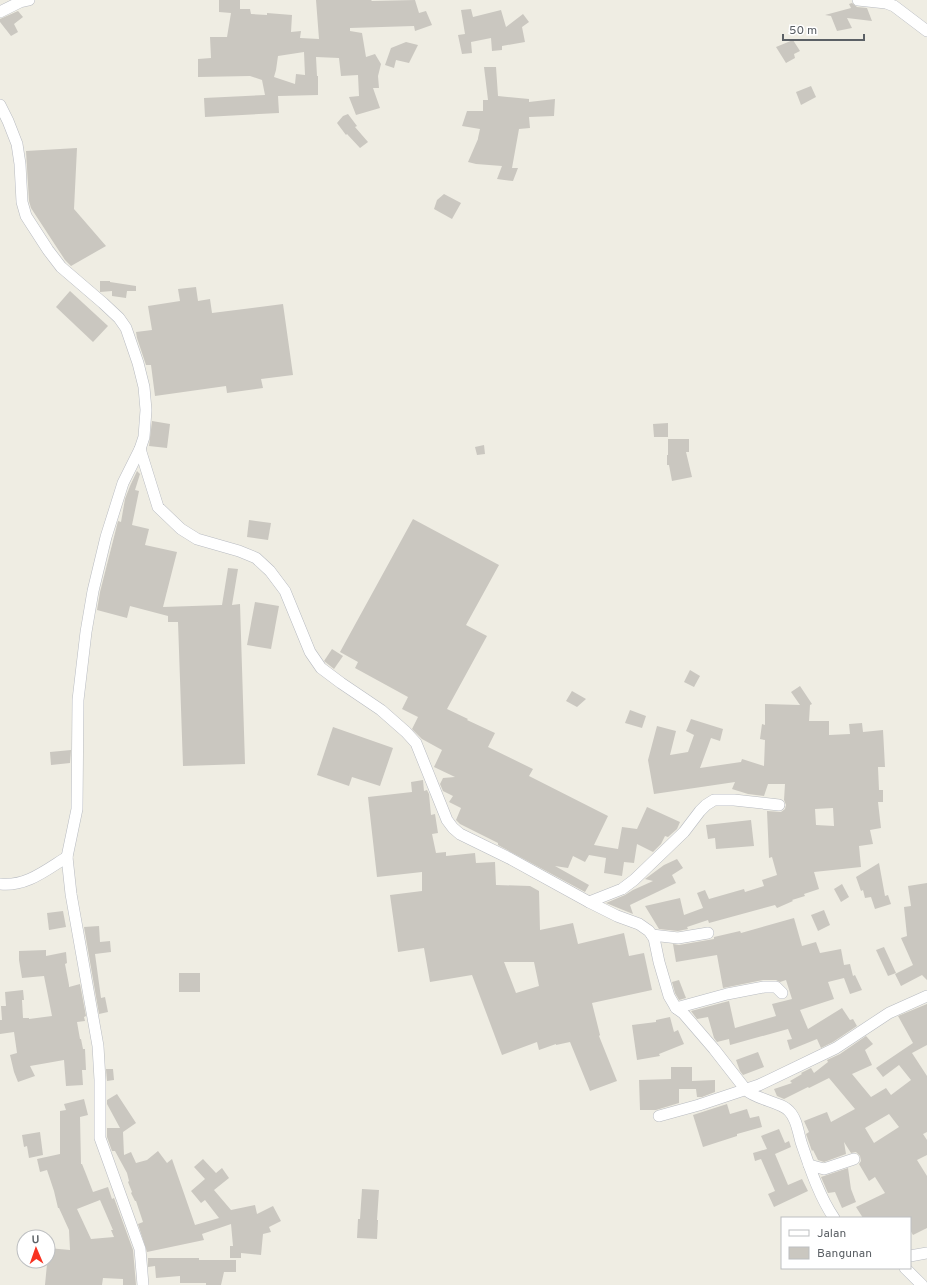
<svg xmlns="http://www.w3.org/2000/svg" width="927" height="1285" viewBox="0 0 927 1285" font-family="Overpass,sans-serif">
<rect width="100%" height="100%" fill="#efede3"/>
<g fill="#cac7c0" fill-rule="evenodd">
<path d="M 219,0 L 240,0 L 240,9 L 250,9 L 251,14 L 267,15 L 267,13 L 292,15 L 291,32 L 301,31 L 300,38 L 319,39 L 316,0 L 371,0 L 372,1 L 415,0 L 419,13 L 426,11 L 432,25 L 415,31 L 414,26 L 350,28 L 350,31 L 362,33 L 366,57 L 375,54 L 381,64 L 378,76 L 379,88 L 373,88 L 380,108 L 356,115 L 349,97 L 359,96 L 358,75 L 341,76 L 339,58 L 316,57 L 317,76 L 318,76 L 318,95 L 278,96 L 279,113 L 205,117 L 204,98 L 265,95 L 262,80 L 250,76 L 198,77 L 198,59 L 211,58 L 210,37 L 227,37 L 231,13 L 219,12 ZM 304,52 L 305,75 L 296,74 L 295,84 L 274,77 L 276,70 L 278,56 Z"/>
<path d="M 852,3 L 857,7 L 867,8 L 872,21 L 847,18 L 852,28 L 837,31 L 831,16 L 825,15 L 851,8 L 849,4 Z"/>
<path d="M 471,9 L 473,17 L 501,10 L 506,27 L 523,14 L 529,22 L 522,27 L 525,42 L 502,46 L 502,50 L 492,51 L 491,38 L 471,42 L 472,53 L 462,54 L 458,35 L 465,34 L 461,10 Z"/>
<path d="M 18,11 L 23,17 L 14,24 L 18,32 L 11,36 L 0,22 L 0,19 Z"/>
<path d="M 793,40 L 800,51 L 794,54 L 795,58 L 786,63 L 776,47 Z"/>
<path d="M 406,42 L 418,45 L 409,63 L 396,60 L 394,68 L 385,65 L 391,48 Z"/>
<path d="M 484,67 L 496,67 L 498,96 L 529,99 L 529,102 L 555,99 L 554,116 L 529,117 L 530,128 L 519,129 L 512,168 L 518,168 L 513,181 L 497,179 L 502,166 L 476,164 L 468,162 L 478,139 L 478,138 L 480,129 L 462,126 L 467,111 L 483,111 L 483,100 L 488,100 Z"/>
<path d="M 811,86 L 816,97 L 801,105 L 796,92 Z"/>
<path d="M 348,114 L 357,126 L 355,127 L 368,142 L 360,148 L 347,134 L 346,135 L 337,123 L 343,116 Z"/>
<path d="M 77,148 L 74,209 L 106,246 L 71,266 L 65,260 L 31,208 L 29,201 L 26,151 Z"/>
<path d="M 444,194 L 461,203 L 452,219 L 434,209 L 437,200 Z"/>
<path d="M 100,281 L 110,281 L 110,282 L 136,286 L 136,291 L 127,291 L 126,298 L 112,296 L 112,291 L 100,292 Z"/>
<path d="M 196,287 L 198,301 L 210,299 L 212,313 L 283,304 L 293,375 L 261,379 L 263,388 L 227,393 L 226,386 L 155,396 L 151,365 L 146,365 L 137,338 L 136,332 L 152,330 L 148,306 L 180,301 L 178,289 Z"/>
<path d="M 70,291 L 108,326 L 93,342 L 56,307 Z"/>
<path d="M 152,421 L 170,424 L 167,448 L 149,446 Z"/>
<path d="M 668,423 L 668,437 L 654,437 L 653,424 Z"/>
<path d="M 668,439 L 689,439 L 689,452 L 686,452 L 692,477 L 672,481 L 669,465 L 667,465 L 667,455 L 668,455 Z"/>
<path d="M 484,445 L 485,454 L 477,455 L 475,447 Z"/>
<path d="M 137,471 L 140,474 L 135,490 L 139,491 L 132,525 L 149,529 L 145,545 L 177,552 L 163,607 L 222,605 L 228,568 L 238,569 L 232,605 L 240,604 L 245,764 L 183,766 L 178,622 L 168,622 L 168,616 L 130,606 L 127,618 L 97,610 L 100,592 L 115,533 L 118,521 L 121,522 L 125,499 L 130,486 Z"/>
<path d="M 413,519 L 499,565 L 466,625 L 487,636 L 447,709 L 468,719 L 467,720 L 495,733 L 488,747 L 533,769 L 529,776 L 608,816 L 594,845 L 618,849 L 622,827 L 637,829 L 647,807 L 680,822 L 677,829 L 668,837 L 665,836 L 661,844 L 653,852 L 637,844 L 634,863 L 624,862 L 622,876 L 604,873 L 606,858 L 589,855 L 585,862 L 573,856 L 568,868 L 555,866 L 589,885 L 585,892 L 498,845 L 498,843 L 460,824 L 456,820 L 461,808 L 449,802 L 453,796 L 443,791 L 440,784 L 443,778 L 455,777 L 434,767 L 442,750 L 422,739 L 412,729 L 418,717 L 402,709 L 408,697 L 355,668 L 358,662 L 340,652 Z"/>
<path d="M 249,520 L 271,523 L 268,540 L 247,537 Z"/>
<path d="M 255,602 L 279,606 L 271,649 L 247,645 Z"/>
<path d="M 332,649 L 343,656 L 334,669 L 324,661 Z"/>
<path d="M 690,670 L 700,676 L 694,687 L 684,682 Z"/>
<path d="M 800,686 L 812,704 L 810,705 L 809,721 L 829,721 L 829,735 L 850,734 L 849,724 L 862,723 L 863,732 L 883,730 L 885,767 L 878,767 L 879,790 L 883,790 L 883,802 L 878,802 L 881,828 L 870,830 L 873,844 L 859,846 L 861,867 L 814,872 L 819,889 L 804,894 L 805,896 L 792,900 L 793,901 L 777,908 L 775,905 L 709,923 L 708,920 L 687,927 L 688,929 L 678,931 L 659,929 L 645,906 L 680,898 L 684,915 L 703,908 L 697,893 L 705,890 L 709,899 L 744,889 L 745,892 L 764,886 L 762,880 L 777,875 L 772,857 L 769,858 L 767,811 L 781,812 L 785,809 L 786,805 L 784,800 L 785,784 L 768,784 L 764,796 L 748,794 L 732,789 L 735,782 L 654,794 L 648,760 L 657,726 L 676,731 L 670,755 L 688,752 L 694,735 L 686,731 L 691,719 L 723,729 L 720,741 L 711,738 L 700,768 L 741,762 L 742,759 L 764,766 L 765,740 L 760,739 L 762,724 L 765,725 L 765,704 L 800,705 L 791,692 ZM 833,808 L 834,826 L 816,825 L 815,809 Z"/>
<path d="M 572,691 L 586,699 L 577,707 L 566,701 Z"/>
<path d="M 630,710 L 646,716 L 642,728 L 625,723 Z"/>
<path d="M 333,727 L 393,748 L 380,786 L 352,777 L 349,786 L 317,775 Z"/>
<path d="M 71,750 L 70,763 L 51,765 L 50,752 Z"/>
<path d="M 423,780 L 424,791 L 427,790 L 429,794 L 431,815 L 435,814 L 438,833 L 432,834 L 436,853 L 446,852 L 446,856 L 475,853 L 476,863 L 495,862 L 496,885 L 530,886 L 539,891 L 540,930 L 573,923 L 578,944 L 624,933 L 629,956 L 644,953 L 652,990 L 592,1003 L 600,1035 L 599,1036 L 617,1081 L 590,1091 L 570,1042 L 556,1045 L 556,1044 L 539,1050 L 537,1042 L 502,1055 L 472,975 L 430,982 L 424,948 L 398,952 L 390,895 L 422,891 L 422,872 L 377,877 L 368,797 L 412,792 L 411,782 ZM 504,962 L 534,962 L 539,986 L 516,993 Z"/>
<path d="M 751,820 L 754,846 L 716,849 L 715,838 L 708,839 L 706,825 Z"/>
<path d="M 677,859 L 683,868 L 672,875 L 676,883 L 630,905 L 633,914 L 606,903 L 625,895 L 633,890 L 653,881 L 645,879 L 664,865 Z"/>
<path d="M 879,863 L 885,896 L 888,895 L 891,904 L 875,909 L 871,897 L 865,898 L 863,890 L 861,891 L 856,877 Z"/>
<path d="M 927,883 L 927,980 L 922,975 L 901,986 L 895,974 L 913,965 L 901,938 L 907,936 L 904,907 L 911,906 L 908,886 Z"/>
<path d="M 842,884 L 849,897 L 841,902 L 834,889 Z"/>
<path d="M 824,910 L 830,925 L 818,931 L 811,915 Z"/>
<path d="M 63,911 L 66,927 L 49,930 L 47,913 Z"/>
<path d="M 794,918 L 802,946 L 816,942 L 820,953 L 841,949 L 844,965 L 850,964 L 853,976 L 855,975 L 862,990 L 850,994 L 844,978 L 828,982 L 834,999 L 800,1010 L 808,1029 L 842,1008 L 850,1020 L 853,1019 L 857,1026 L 833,1042 L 821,1048 L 817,1039 L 790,1050 L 787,1040 L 792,1039 L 788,1029 L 730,1045 L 729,1039 L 717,1042 L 714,1038 L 708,1017 L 697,1019 L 691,1011 L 729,1001 L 735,1028 L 776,1016 L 772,1004 L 792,999 L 786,980 L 780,982 L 776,980 L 763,980 L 723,988 L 717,955 L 676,962 L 673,944 L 679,945 L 714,939 L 714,937 L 740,931 L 741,933 Z"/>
<path d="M 99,926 L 100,942 L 110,941 L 111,952 L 95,954 L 101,998 L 105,997 L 108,1012 L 99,1014 L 84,927 Z"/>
<path d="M 884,947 L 896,973 L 888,976 L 876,950 Z"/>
<path d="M 46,950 L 46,956 L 66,952 L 67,963 L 65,964 L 69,985 L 69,987 L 80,984 L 86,1016 L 84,1017 L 85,1021 L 77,1022 L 80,1039 L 81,1039 L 83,1049 L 85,1049 L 86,1070 L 82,1070 L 83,1085 L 66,1086 L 64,1060 L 30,1066 L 35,1076 L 18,1082 L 14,1072 L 10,1055 L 17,1053 L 14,1032 L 0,1034 L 0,1020 L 2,1020 L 1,1006 L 6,1006 L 5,992 L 23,990 L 24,1000 L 22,1000 L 23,1018 L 29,1018 L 29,1019 L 52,1016 L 44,976 L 22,978 L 19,960 L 19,951 Z"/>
<rect x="179" y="973" width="21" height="19"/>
<path d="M 679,980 L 686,998 L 679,1000 L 675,993 L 672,982 Z"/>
<path d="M 927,1004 L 927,1045 L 912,1053 L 927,1076 L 927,1132 L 923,1134 L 927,1140 L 927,1155 L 917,1160 L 927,1176 L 927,1228 L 913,1235 L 910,1230 L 910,1218 L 863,1218 L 856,1207 L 885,1193 L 875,1177 L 869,1181 L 859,1164 L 861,1161 L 860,1156 L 856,1152 L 851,1153 L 844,1142 L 846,1154 L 824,1162 L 818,1160 L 813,1150 L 812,1151 L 806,1134 L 809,1132 L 804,1121 L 827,1112 L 831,1122 L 855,1109 L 829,1078 L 809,1088 L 808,1087 L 784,1099 L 777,1096 L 774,1089 L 792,1083 L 790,1081 L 802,1074 L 801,1073 L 811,1068 L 814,1073 L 828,1062 L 827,1060 L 840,1054 L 866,1036 L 873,1044 L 865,1050 L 872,1065 L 852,1074 L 871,1097 L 886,1088 L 891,1095 L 911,1080 L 899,1065 L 883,1077 L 876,1068 L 913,1043 L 898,1016 ZM 889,1114 L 899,1127 L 874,1143 L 865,1128 Z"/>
<path d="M 670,1017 L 674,1032 L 678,1030 L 684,1044 L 659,1054 L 660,1056 L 637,1060 L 632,1025 L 656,1022 L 656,1020 Z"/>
<path d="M 758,1052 L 764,1067 L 743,1075 L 740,1071 L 736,1060 Z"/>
<path d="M 671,1067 L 692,1067 L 692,1081 L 715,1080 L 715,1092 L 702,1097 L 697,1097 L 696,1089 L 679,1089 L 679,1103 L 656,1110 L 640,1110 L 639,1080 L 671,1079 Z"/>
<path d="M 106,1069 L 113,1069 L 114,1080 L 107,1081 Z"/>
<path d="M 117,1094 L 136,1123 L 123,1132 L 124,1155 L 131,1152 L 136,1163 L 147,1160 L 158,1151 L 167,1163 L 172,1159 L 195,1225 L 219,1218 L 205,1200 L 201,1203 L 191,1191 L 205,1179 L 194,1167 L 203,1159 L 216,1173 L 222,1168 L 229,1178 L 214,1190 L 231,1210 L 255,1205 L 257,1214 L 273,1206 L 281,1221 L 269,1227 L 271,1232 L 263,1234 L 261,1255 L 241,1253 L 241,1258 L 230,1258 L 230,1246 L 233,1246 L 231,1224 L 202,1234 L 204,1240 L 147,1252 L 138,1224 L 143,1222 L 136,1201 L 135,1201 L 131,1193 L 132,1192 L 128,1182 L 129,1181 L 127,1173 L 115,1151 L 112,1151 L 107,1137 L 107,1128 L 120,1128 L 107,1104 L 107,1100 Z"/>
<path d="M 84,1099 L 88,1115 L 80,1117 L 81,1164 L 82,1164 L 86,1174 L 93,1192 L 108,1187 L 112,1199 L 114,1198 L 133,1250 L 136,1285 L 123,1285 L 123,1279 L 103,1278 L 102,1285 L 45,1285 L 47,1264 L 48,1265 L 48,1248 L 70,1250 L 69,1230 L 59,1208 L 58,1208 L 54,1191 L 47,1170 L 40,1172 L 37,1159 L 60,1154 L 60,1111 L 66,1110 L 64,1104 ZM 100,1200 L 113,1230 L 111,1230 L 114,1237 L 91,1239 L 77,1209 Z"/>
<path d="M 727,1104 L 730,1114 L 747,1109 L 750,1118 L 759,1116 L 762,1127 L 737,1134 L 737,1136 L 703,1147 L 693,1115 Z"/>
<path d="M 779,1129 L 785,1143 L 789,1141 L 791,1147 L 775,1154 L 788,1185 L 802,1179 L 808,1191 L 774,1207 L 768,1194 L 775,1191 L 761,1159 L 755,1161 L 753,1153 L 767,1149 L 761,1136 Z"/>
<path d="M 40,1132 L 43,1155 L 29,1158 L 27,1146 L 24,1147 L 22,1135 Z"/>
<path d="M 848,1168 L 851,1189 L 856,1202 L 842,1208 L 835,1192 L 828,1193 L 821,1177 Z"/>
<path d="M 362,1189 L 379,1190 L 377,1220 L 378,1220 L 377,1239 L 357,1238 L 358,1219 L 360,1219 Z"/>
<path d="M 148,1258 L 199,1258 L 199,1260 L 236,1260 L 236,1272 L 224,1272 L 221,1285 L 206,1285 L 206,1283 L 180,1283 L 180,1276 L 156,1278 L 155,1266 L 148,1267 Z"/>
</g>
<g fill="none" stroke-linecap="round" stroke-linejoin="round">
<g stroke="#b8bbc1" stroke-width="12">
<g id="minor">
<path d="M 858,0 L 886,3 L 894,6 L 927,31"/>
<path d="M 0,12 L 20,2 L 29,0"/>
<path d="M 0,105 L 8,121 L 17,144 L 20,164 L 22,202 L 26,216 L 48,250 L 61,267 L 103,303 L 119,318 L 126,328 L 138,363 L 144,387 L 146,410 L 144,437 L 140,449 L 123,483 L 106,537 L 93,591 L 86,632 L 78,700 L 77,809 L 67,857 L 71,894 L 98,1046 L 100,1080 L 100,1138 L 140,1249 L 143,1285"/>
<path d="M 140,449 L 158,507 L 181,529 L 197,539 L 239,551 L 256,558 L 270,571 L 285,591 L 310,652 L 321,668 L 341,683 L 381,710 L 406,732 L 416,743 L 447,820 L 453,828 L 460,834 L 509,858 L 589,902 L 617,916 L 639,924 L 649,931 L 654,938 L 659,962 L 669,996 L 676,1008 L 683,1013 L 714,1049 L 746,1090 C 757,1100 781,1102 789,1111 C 797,1119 798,1132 801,1142 C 810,1168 819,1196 834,1218"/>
<path d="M 0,884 C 26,887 46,870 67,857"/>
<path d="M 589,902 L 622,889 L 634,880 L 684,832 L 700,811 L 706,805 L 714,800 L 734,800 L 779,805"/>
<path d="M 652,935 L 678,938 L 708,933"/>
<path d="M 676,1008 L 727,994 L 764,987 L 776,987 L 782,993"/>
<path d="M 659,1116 L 699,1105 L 759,1085 L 836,1048 L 889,1013 L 927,996"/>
<path d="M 809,1165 L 824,1169 L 854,1159"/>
<path d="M 910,1256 L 927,1253"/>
<path d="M 905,1268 L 922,1285"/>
</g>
</g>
<use href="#minor" stroke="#fff" stroke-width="11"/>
</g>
<rect x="781" y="1217" width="130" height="52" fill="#ffffff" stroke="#bdbfc1"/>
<rect x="789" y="1230" width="20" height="6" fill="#ffffff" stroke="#bdbfc1"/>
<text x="817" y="1237" font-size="12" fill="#5b6065">Jalan</text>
<rect x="789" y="1247" width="20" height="12" fill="#cac7c0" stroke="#bdbfc1"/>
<text x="817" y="1257" font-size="12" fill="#5b6065">Bangunan</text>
<g transform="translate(36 1249) rotate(358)"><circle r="19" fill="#ffffff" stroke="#bdbfc1"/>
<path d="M0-3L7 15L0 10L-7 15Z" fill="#f83221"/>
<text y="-6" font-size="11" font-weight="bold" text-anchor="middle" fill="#5b6065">U</text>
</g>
<path d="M783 34v6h81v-6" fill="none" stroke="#5b6065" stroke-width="2"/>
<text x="789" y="34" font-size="12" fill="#5b6065" stroke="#ffffff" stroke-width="3" paint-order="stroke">50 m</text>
</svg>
